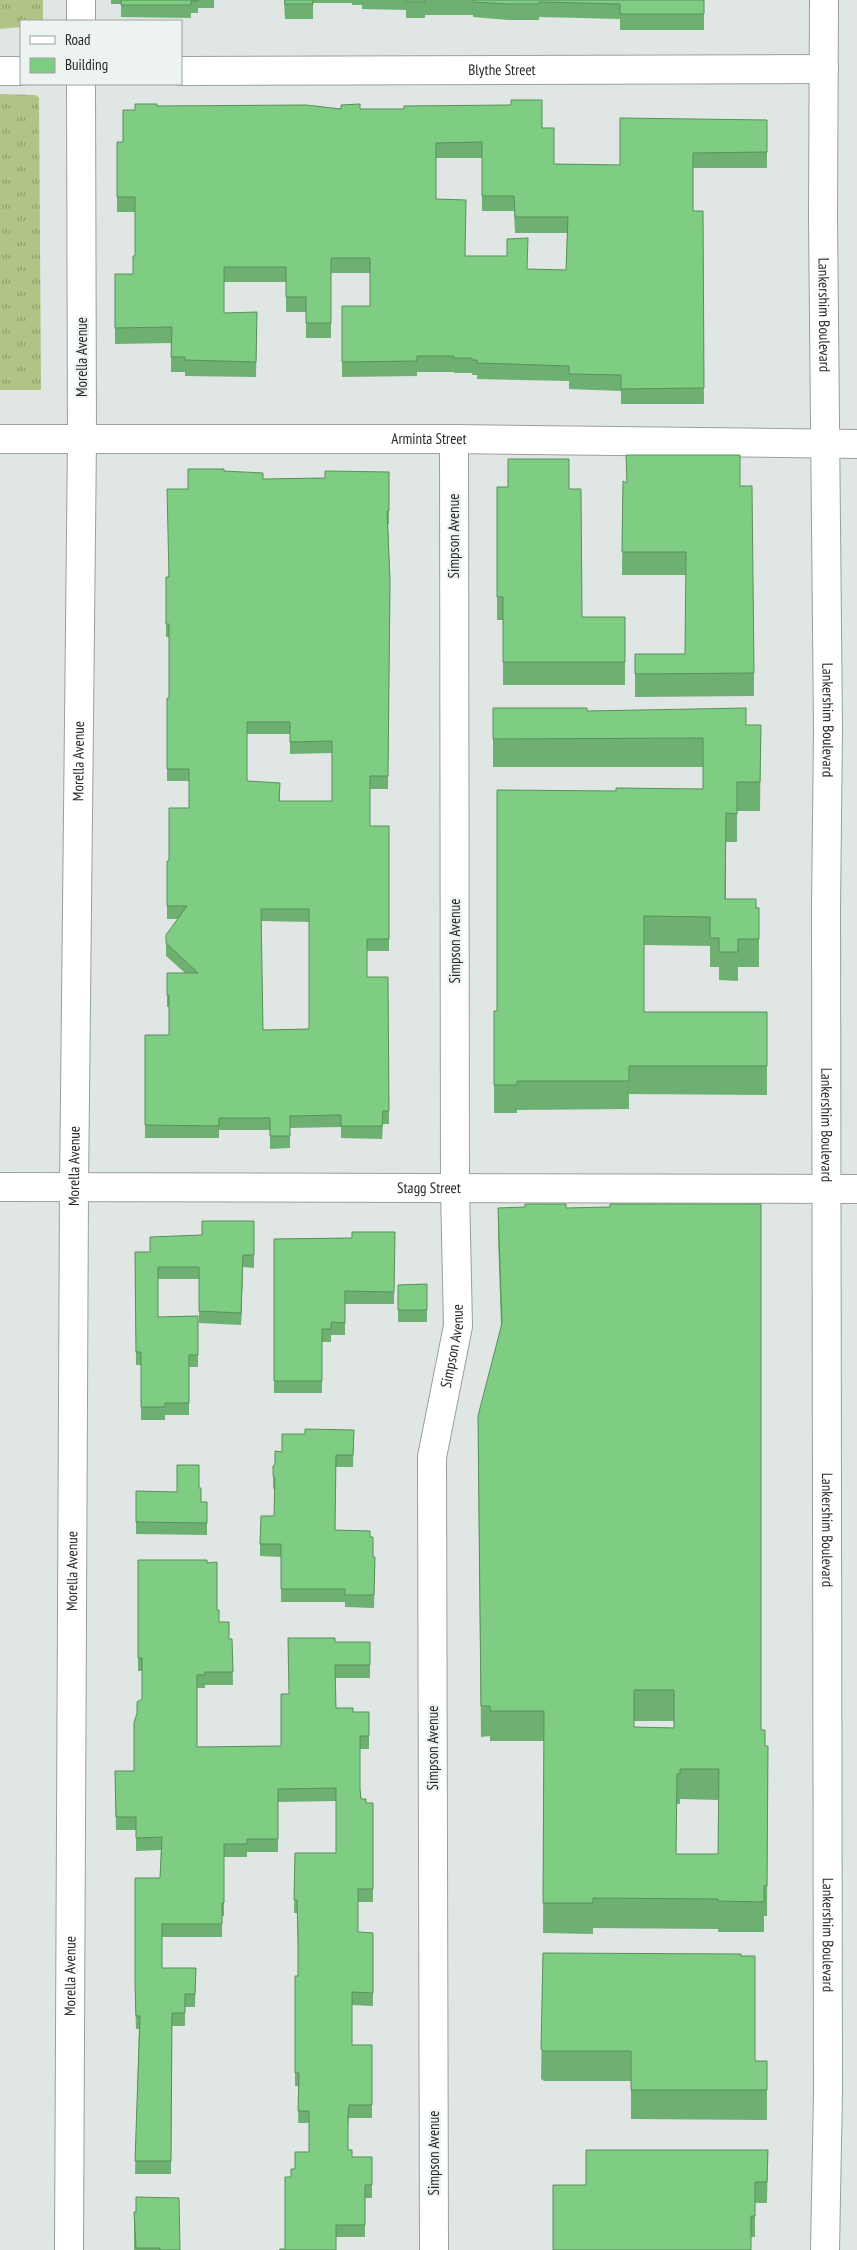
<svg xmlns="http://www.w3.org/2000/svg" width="857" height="2250" viewBox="0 0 857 2250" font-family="'PT Sans Narrow',sans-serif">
<defs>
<pattern id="grass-tufts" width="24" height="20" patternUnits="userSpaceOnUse" patternTransform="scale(1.25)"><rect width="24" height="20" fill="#b1c486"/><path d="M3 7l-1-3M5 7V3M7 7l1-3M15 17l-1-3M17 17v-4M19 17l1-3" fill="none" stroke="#909f6e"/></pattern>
</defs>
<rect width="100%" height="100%" fill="#dfe6e3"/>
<g fill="url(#grass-tufts)">
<path d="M 0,0 L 43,0 L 43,21 L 21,21 L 21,27 L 0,29 Z"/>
<path d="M 0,94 L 36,95 L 39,98 L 41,390 L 0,390 Z"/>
</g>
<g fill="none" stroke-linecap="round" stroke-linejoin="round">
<g stroke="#9aa09d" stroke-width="30">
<g id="street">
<path d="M 81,21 L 81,0"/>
<path d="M 0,71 L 21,71"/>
<path id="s1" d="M 181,71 L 824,69"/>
<path id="s2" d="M 0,439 L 454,439 L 857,444"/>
<path id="s3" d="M 0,1187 L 857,1189"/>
<path id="s4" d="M 69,2250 L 74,1189 L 82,439 L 81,84"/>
<path id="s5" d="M 434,2250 L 432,1457 L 458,1326 L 455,1189 L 454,439"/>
</g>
</g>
<g stroke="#9aa09d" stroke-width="30">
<g id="primary">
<path id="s6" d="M 824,0 L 823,216 L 828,730 L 826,908 L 828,2091 L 825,2250"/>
</g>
</g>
<use href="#street" stroke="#fff" stroke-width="28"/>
<use href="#primary" stroke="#fff" stroke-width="28"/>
</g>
<g fill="#6db071" fill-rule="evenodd">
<path d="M 111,0 L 214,0 L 214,8 L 198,8 L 198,13 L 191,13 L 191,18 L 121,17 L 121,4 L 111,4 Z"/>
<path d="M 284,0 L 704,0 L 704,30 L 620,30 L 620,19 L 539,17 L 539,20 L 508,20 L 473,17 L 473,15 L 425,15 L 425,18 L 406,18 L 406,10 L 362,9 L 362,5 L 352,5 L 352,3 L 313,3 L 313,19 L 285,19 Z"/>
<path d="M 157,106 L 360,109 L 542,128 L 554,164 L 620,165 L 767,120 L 767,168 L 693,168 L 693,211 L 703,211 L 704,404 L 621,404 L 621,391 L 569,389 L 569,381 L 477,379 L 477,375 L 472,375 L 472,373 L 454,373 L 454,372 L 417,372 L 417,376 L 342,377 L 342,306 L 370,306 L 370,273 L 331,273 L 331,338 L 306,338 L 306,312 L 286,312 L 286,282 L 224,282 L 224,313 L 257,328 L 256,377 L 185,376 L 185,372 L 171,372 L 171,343 L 115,344 L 115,274 L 133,274 L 135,256 L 135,212 L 117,212 L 117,142 L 123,142 L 135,110 ZM 436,158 L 482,158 L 482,211 L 514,211 L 515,233 L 567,233 L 566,270 L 527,269 L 465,256 L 436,199 Z"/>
<path d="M 224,471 L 263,479 L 325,478 L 389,472 L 389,524 L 388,524 L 390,580 L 388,789 L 370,789 L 370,826 L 389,826 L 389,951 L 367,951 L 367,977 L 388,977 L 389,1124 L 383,1124 L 382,1139 L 341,1138 L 341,1127 L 290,1128 L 290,1148 L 270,1149 L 270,1130 L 219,1130 L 219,1138 L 145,1138 L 145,1035 L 169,1035 L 169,1007 L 167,1007 L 167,973 L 185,973 L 166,956 L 166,935 L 178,919 L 167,919 L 167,861 L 169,861 L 189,808 L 189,781 L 167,781 L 167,698 L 169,698 L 169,637 L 166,637 L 166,577 L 168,577 L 188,489 ZM 247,734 L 290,734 L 290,754 L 332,753 L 332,801 L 280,801 L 280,795 L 247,781 ZM 261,921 L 309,922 L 309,1029 L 263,1030 Z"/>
<path d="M 623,481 L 626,483 L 740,486 L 754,673 L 754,696 L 635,697 L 635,654 L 685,654 L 686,575 L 622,575 Z"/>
<path d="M 497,487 L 569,489 L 582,617 L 625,617 L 625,685 L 503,685 L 503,620 L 497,620 Z"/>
<path d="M 493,708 L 587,711 L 746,725 L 761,725 L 760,811 L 737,811 L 737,842 L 726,842 L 726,899 L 759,908 L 759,967 L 738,967 L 738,981 L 719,980 L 719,967 L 710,967 L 710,946 L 644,945 L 644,1012 L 767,1012 L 767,1095 L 629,1094 L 629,1109 L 517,1110 L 517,1113 L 494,1113 L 494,1011 L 497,1011 L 616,791 L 703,789 L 703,767 L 493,767 Z"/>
<path d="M 498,1208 L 566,1208 L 761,1730 L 765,1746 L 768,1746 L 767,1916 L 764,1916 L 764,1932 L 718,1932 L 718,1929 L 593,1928 L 593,1934 L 543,1933 L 544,1741 L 490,1741 L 490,1736 L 481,1737 L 478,1446 L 501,1327 L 498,1238 ZM 634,1721 L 674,1721 L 674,1728 L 634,1727 ZM 680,1799 L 719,1800 L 718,1854 L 676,1854 L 677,1804 L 680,1804 Z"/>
<path d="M 254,1221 L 254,1268 L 243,1267 L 241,1325 L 199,1323 L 199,1279 L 158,1279 L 158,1317 L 198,1316 L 198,1367 L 189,1367 L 189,1415 L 165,1415 L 165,1420 L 141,1420 L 141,1365 L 136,1365 L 135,1252 L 150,1252 L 202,1235 Z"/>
<path d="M 395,1232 L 394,1304 L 345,1304 L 345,1335 L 331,1335 L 331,1342 L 322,1342 L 322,1393 L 274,1393 L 274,1239 L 352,1238 Z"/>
<path d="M 427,1284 L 427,1322 L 398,1322 L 398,1285 Z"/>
<path d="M 354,1430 L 353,1467 L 336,1467 L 335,1530 L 370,1537 L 373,1557 L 375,1557 L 374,1608 L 345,1607 L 345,1602 L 281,1602 L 281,1557 L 260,1556 L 260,1544 L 274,1516 L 275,1490 L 273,1488 L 273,1466 L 282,1452 L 305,1434 Z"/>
<path d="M 199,1488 L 201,1502 L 207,1502 L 207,1535 L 136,1534 L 136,1491 L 177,1492 Z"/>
<path d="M 138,1560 L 207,1563 L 219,1622 L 229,1639 L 232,1639 L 233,1685 L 205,1685 L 205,1688 L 197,1688 L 197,1747 L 281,1746 L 289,1694 L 335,1642 L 370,1642 L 370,1678 L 335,1678 L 336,1708 L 353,1712 L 369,1712 L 369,1749 L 360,1749 L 360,1789 L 361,1799 L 366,1803 L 373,1803 L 373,1902 L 358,1902 L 358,1932 L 373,1933 L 373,2006 L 352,2005 L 352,2045 L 372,2045 L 372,2118 L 349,2118 L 348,2125 L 348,2150 L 352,2157 L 372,2157 L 372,2198 L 365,2198 L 365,2237 L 336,2237 L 285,2249 L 291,2177 L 295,2169 L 309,2152 L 309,2123 L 298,2123 L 299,2086 L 295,2086 L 295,1976 L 298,1976 L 298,1951 L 297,1913 L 294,1913 L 295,1853 L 336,1853 L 336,1801 L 278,1802 L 278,1852 L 247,1852 L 247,1857 L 224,1857 L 224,1916 L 222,1916 L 222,1937 L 162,1937 L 162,1968 L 196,1968 L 195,2007 L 185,2007 L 185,2026 L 172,2026 L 171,2174 L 135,2174 L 139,2029 L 136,2029 L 135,1997 L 135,1878 L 160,1878 L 161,1850 L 136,1851 L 136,1830 L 116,1830 L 115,1771 L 134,1771 L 142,1699 L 142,1671 L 138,1671 Z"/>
<path d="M 543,1953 L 755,2061 L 767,2061 L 767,2120 L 631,2119 L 631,2081 L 544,2081 L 541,2079 Z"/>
<path d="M 768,2150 L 767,2203 L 755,2203 L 755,2237 L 751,2237 L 586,2185 Z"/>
<path d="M 134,2212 L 180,2250 L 134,2250 Z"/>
</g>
<path fill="#59905c" d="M 243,1255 L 243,1267 L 241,1325 L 241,1313 Z"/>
<g fill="#7fcd83" stroke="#59905c" fill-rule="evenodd">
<path d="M 121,0 L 198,0 L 198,1 L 191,1 L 191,5 L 121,5 Z"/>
<rect x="285" y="0" width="28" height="4"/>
<rect x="406" y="0" width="19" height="2"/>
<path d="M 473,0 L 704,0 L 704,14 L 620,14 L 620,4 L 539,2 L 539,4 L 508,4 L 473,2 Z"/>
<path d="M 511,100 L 542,100 L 542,128 L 554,128 L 554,164 L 620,165 L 620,118 L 767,120 L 767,152 L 693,153 L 693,211 L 703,211 L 704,388 L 621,389 L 621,375 L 569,374 L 569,366 L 477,363 L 477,360 L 472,360 L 472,358 L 454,358 L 454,356 L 417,356 L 417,361 L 342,362 L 342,306 L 370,306 L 370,258 L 331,258 L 331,323 L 306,323 L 306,297 L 286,297 L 286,267 L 224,267 L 224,313 L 257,312 L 256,362 L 185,360 L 185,357 L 171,357 L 172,327 L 115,328 L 115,274 L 133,274 L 133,256 L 135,256 L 135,197 L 117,197 L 117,142 L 123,142 L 123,110 L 135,110 L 135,104 L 157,104 L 157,106 L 306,105 L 341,109 L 341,105 L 360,104 L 360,109 L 404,109 L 404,106 L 511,105 ZM 482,142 L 482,196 L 514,196 L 515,217 L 568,217 L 566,270 L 527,269 L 528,238 L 507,239 L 507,256 L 465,256 L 466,200 L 436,199 L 436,143 Z"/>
<path d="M 626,455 L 740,455 L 740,486 L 752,486 L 754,673 L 635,674 L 635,654 L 685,654 L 686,552 L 622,552 L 623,481 L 627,483 Z"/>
<path d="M 508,459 L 569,459 L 569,489 L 581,489 L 582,617 L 625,617 L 625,662 L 503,662 L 503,597 L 497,597 L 497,487 L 508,487 Z"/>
<path d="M 188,469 L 224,469 L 224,471 L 263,473 L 263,479 L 325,478 L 325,471 L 389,472 L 389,511 L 387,511 L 390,580 L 388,776 L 370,776 L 370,826 L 389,826 L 389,939 L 367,939 L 367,977 L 388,977 L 389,1111 L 383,1111 L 382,1126 L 341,1126 L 341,1115 L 290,1116 L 290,1136 L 270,1136 L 270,1118 L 219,1118 L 219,1126 L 145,1125 L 145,1035 L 169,1035 L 169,995 L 167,995 L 167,973 L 198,973 L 166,943 L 166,935 L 187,906 L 167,906 L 167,861 L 169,861 L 169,808 L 189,808 L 189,769 L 167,769 L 167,698 L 169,698 L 169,624 L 166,624 L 166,577 L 169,577 L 167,489 L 188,489 ZM 247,722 L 290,722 L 290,742 L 332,741 L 332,801 L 279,801 L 280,783 L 247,781 ZM 261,909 L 309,909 L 309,1029 L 263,1030 Z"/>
<path d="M 493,708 L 587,708 L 587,711 L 746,708 L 746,725 L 761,725 L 760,782 L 737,782 L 737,814 L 726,813 L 725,899 L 756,899 L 756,908 L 759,908 L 759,939 L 738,939 L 738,952 L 719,952 L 719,938 L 710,938 L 710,917 L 644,916 L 644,1012 L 767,1012 L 767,1066 L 629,1066 L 629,1081 L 517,1081 L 517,1085 L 494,1085 L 494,1011 L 497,1011 L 497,790 L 616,791 L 616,788 L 703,789 L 703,738 L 493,739 Z"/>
<path d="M 525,1204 L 566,1204 L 566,1208 L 610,1207 L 610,1204 L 761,1204 L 761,1730 L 765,1730 L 765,1746 L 768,1746 L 767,1886 L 764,1886 L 764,1902 L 718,1901 L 718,1899 L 593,1898 L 593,1903 L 543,1903 L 544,1711 L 490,1711 L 490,1706 L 481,1706 L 478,1416 L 502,1323 L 498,1208 L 525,1207 ZM 634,1690 L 674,1690 L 674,1728 L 634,1727 ZM 680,1769 L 719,1769 L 718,1854 L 676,1854 L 677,1774 L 680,1774 Z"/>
<path d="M 202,1221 L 254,1221 L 254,1255 L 243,1255 L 241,1313 L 199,1311 L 199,1267 L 158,1267 L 158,1317 L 198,1316 L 198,1355 L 189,1355 L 189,1403 L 165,1403 L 165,1407 L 141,1407 L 141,1352 L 136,1352 L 135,1252 L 150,1252 L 150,1237 L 202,1235 Z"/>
<path d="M 352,1232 L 395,1232 L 394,1292 L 345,1291 L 345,1323 L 331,1322 L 331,1329 L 322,1329 L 322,1381 L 274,1381 L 274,1239 L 352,1238 Z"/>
<path d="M 427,1284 L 427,1310 L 398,1310 L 398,1285 Z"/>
<path d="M 305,1429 L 354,1430 L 353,1455 L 336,1455 L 335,1530 L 370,1531 L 370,1537 L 373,1537 L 373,1557 L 375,1557 L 374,1595 L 345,1595 L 345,1589 L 281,1589 L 281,1544 L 260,1544 L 261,1516 L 274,1516 L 275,1478 L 273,1476 L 273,1466 L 275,1464 L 275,1451 L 282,1452 L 282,1434 L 305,1434 Z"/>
<path d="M 177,1465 L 199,1465 L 199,1488 L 201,1488 L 201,1502 L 207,1502 L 207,1523 L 136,1522 L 136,1491 L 177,1492 Z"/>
<path d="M 138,1560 L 207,1560 L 207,1563 L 217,1562 L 217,1610 L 219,1610 L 219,1622 L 229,1622 L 229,1639 L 232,1639 L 233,1672 L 205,1672 L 205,1675 L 197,1675 L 197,1747 L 281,1746 L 281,1694 L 289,1694 L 288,1638 L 335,1638 L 335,1642 L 370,1642 L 370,1665 L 335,1665 L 336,1708 L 353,1708 L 353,1712 L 369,1712 L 369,1736 L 360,1736 L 360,1789 L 361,1799 L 366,1799 L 366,1803 L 373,1803 L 373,1889 L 358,1889 L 358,1932 L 373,1933 L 373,1993 L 352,1992 L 352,2045 L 372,2045 L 372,2105 L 349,2105 L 348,2113 L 348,2150 L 352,2150 L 352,2157 L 372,2157 L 372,2185 L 365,2185 L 365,2225 L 336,2225 L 336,2250 L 279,2250 L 280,2249 L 285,2249 L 285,2177 L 291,2177 L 291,2169 L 295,2169 L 295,2152 L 309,2152 L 309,2111 L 298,2111 L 299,2073 L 295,2073 L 295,1976 L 298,1976 L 298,1938 L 297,1900 L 294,1900 L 295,1853 L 336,1853 L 336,1788 L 278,1789 L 278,1839 L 247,1839 L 247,1844 L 224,1844 L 224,1903 L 222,1903 L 222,1924 L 162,1924 L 162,1968 L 196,1968 L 195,1994 L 185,1994 L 185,2013 L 172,2013 L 171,2161 L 135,2161 L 140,2016 L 136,2016 L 135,1984 L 135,1878 L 160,1878 L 162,1837 L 136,1838 L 136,1817 L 116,1817 L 115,1771 L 134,1771 L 134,1723 L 137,1713 L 137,1702 L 142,1699 L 142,1658 L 138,1658 Z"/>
<path d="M 543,1953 L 741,1954 L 741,1956 L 755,1956 L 755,2061 L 767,2061 L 767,2090 L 631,2090 L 631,2051 L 544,2051 L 541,2049 Z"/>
<path d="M 586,2150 L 768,2150 L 767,2182 L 755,2182 L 755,2216 L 751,2216 L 751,2250 L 553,2250 L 553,2185 L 586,2185 Z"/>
<path d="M 136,2197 L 179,2198 L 180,2250 L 160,2250 L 160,2248 L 136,2248 L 134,2212 L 136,2212 Z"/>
</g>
<g text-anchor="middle" stroke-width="4" stroke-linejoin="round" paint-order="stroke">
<g font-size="15" fill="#282a29" stroke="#ecf3f0">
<text dy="5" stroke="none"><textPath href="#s1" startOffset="321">Blythe Street</textPath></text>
<text dy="5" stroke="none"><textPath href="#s6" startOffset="315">Lankershim Boulevard</textPath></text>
<text transform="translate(82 357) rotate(-90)" y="5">Morella Avenue</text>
<text dy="5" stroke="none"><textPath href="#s2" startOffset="429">Arminta Street</textPath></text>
<text transform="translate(454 536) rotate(-90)" y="5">Simpson Avenue</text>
<text dy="5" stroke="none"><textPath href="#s6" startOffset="720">Lankershim Boulevard</textPath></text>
<text dy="5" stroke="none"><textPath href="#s4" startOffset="1489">Morella Avenue</textPath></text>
<text transform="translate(455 941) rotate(-90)" y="5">Simpson Avenue</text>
<text dy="5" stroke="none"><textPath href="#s6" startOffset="1125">Lankershim Boulevard</textPath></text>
<text dy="5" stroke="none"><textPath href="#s4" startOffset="1084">Morella Avenue</textPath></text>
<text dy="5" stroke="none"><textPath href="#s3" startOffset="429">Stagg Street</textPath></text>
<text dy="5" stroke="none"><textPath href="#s5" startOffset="906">Simpson Avenue</textPath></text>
<text dy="5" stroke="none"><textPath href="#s6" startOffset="1530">Lankershim Boulevard</textPath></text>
<text dy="5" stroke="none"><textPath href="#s4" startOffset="679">Morella Avenue</textPath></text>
<text transform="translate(433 1748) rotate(-90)" y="5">Simpson Avenue</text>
<text dy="5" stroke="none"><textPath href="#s6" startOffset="1935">Lankershim Boulevard</textPath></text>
<text dy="5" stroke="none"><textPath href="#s4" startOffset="274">Morella Avenue</textPath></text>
<text transform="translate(434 2153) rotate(-90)" y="5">Simpson Avenue</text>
</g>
</g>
<rect x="20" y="20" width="162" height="65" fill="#ecf3f0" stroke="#9ea3a0"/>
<rect x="30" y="36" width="25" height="8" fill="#ffffff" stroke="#9ea3a0"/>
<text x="65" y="45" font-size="15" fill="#282a29">Road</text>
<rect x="30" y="58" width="25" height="15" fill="#7fcd83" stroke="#9ea3a0"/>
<text x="65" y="70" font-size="15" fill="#282a29">Building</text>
</svg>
